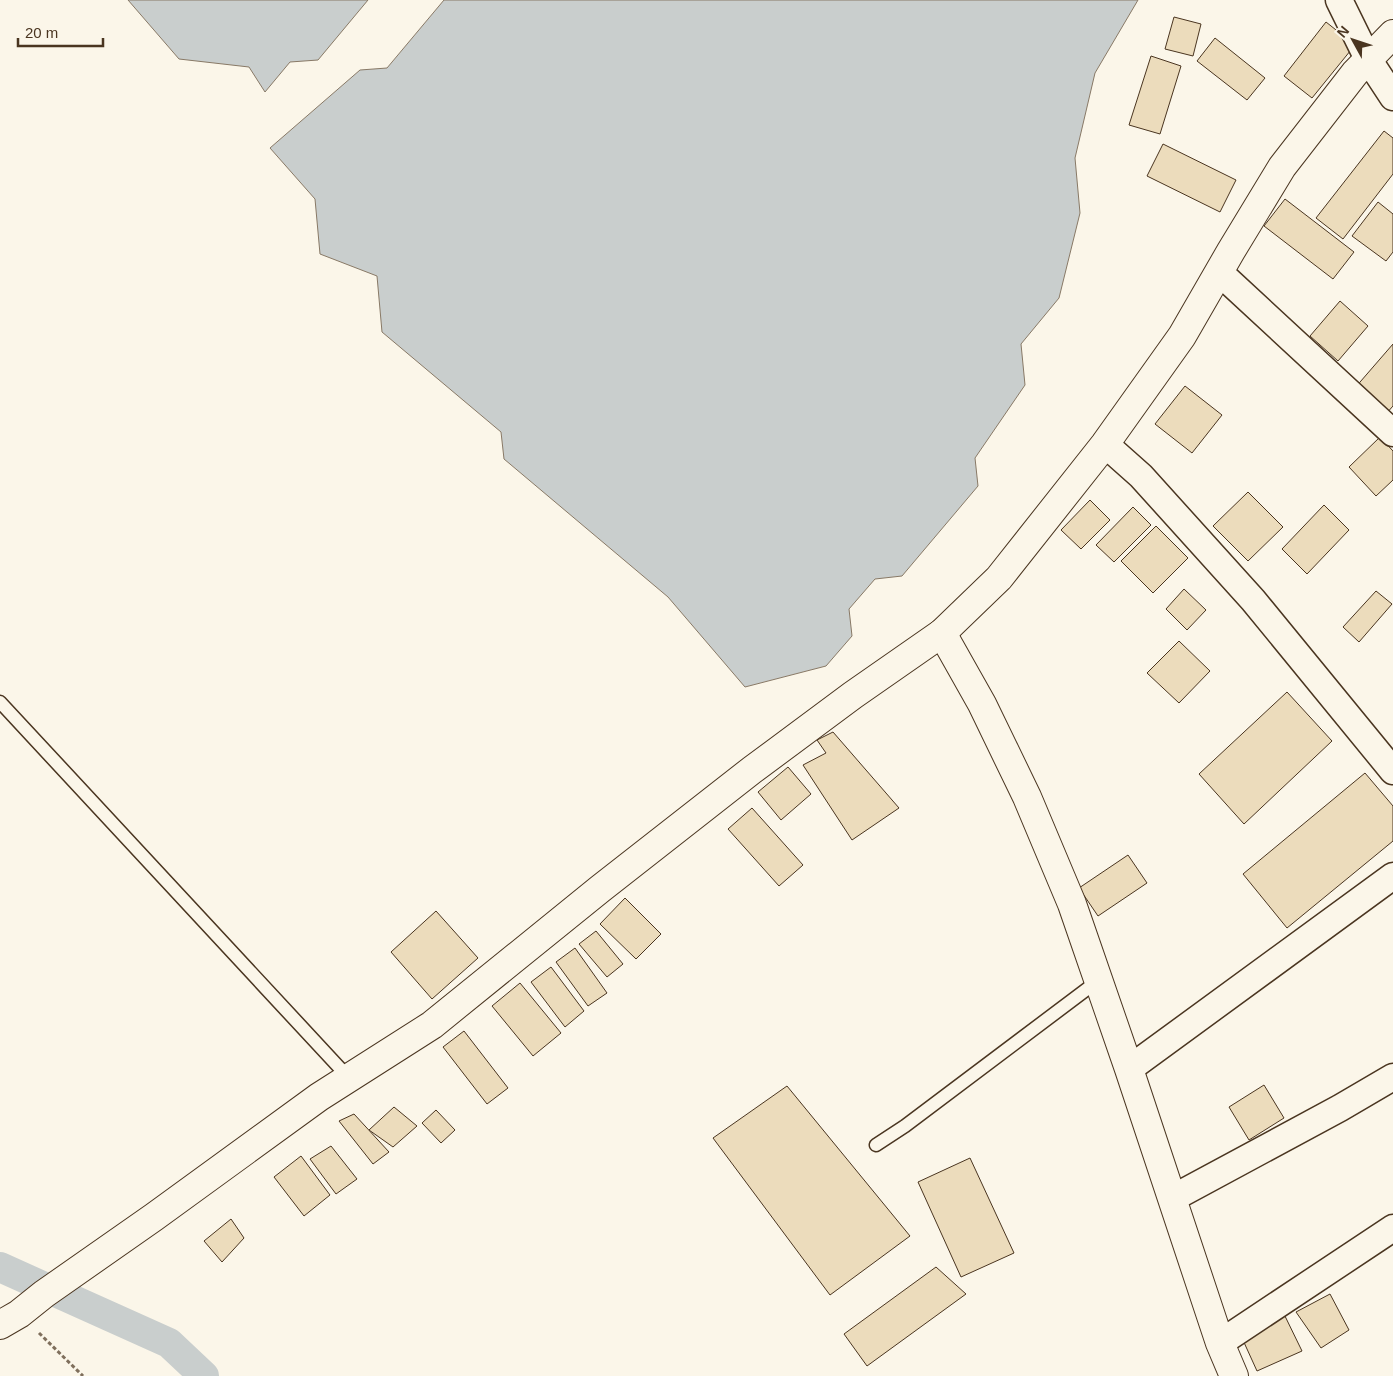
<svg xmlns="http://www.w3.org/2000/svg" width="1393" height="1376" viewBox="0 0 1393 1376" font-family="Arial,sans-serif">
<rect width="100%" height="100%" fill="#fbf6e9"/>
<g fill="#c9cecd" stroke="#887966">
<path d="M 128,0 L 368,0 L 318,60 L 290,62 L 265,92 L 249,67 L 179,59 Z"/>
<path d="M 444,0 L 1138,0 L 1095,73 L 1075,158 L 1080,213 L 1059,298 L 1021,344 L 1025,385 L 975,458 L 978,486 L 902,576 L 875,579 L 849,609 L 852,636 L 826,666 L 745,687 L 668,597 L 504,459 L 501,432 L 382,332 L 377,276 L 320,254 L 315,199 L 270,148 L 360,70 L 387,68 Z"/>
</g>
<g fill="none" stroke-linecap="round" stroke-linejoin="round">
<path stroke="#c9cecd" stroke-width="30" d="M 0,1267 L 169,1343 L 204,1376"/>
</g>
<g fill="#ecdcbc" stroke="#4a3520">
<path d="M 1174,17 L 1201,24 L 1193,56 L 1165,49 Z"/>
<path d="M 1326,22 L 1355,45 L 1312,98 L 1284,76 Z"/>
<path d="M 1215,38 L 1265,78 L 1247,100 L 1197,61 Z"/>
<path d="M 1151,56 L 1181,66 L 1160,134 L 1129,125 Z"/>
<path d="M 1384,131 L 1393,138 L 1393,174 L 1343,239 L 1316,218 Z"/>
<path d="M 1163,144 L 1236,180 L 1220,212 L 1147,176 Z"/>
<path d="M 1285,199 L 1354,252 L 1333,279 L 1264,226 Z"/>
<path d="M 1378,202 L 1393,214 L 1393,252 L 1386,261 L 1352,236 Z"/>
<path d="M 1340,301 L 1368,326 L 1338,361 L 1310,336 Z"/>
<path d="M 1393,344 L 1393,406 L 1385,415 L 1354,389 Z"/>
<path d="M 1185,386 L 1222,415 L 1192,453 L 1155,424 Z"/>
<path d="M 1380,437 L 1393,451 L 1393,480 L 1376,496 L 1349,467 Z"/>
<path d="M 1248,492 L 1283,527 L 1248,561 L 1213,526 Z"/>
<path d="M 1090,500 L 1110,520 L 1081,549 L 1061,530 Z"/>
<path d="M 1324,505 L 1349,530 L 1307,574 L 1282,549 Z"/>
<path d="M 1133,507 L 1151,525 L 1114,562 L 1096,545 Z"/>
<path d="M 1156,526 L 1188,558 L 1153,593 L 1121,561 Z"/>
<path d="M 1184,589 L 1206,610 L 1187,630 L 1166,609 Z"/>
<path d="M 1376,591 L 1392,604 L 1359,642 L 1343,627 Z"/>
<path d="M 1179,641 L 1210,671 L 1179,703 L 1147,673 Z"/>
<path d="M 1287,692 L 1332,741 L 1244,824 L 1199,774 Z"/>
<path d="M 833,732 L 899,808 L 852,840 L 803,765 L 826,753 L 817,740 Z"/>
<path d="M 788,767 L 811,794 L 781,820 L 758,792 Z"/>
<path d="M 1365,773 L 1393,806 L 1393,841 L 1287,928 L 1243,874 Z"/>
<path d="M 752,808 L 803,865 L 779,886 L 728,829 Z"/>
<path d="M 1128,855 L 1147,883 L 1098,916 L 1079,888 Z"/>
<path d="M 625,898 L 661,934 L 636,959 L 600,924 Z"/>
<path d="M 436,911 L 478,958 L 432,999 L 391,952 Z"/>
<path d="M 596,931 L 623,964 L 607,977 L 579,944 Z"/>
<path d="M 575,948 L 607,993 L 588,1006 L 556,962 Z"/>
<path d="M 551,967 L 584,1011 L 565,1027 L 531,982 Z"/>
<path d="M 520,983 L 561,1033 L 533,1056 L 492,1006 Z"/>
<path d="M 464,1031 L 508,1088 L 487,1104 L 443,1047 Z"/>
<path d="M 1264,1085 L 1284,1118 L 1249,1140 L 1229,1107 Z"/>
<path d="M 787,1086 L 910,1236 L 830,1295 L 713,1138 Z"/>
<path d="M 394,1107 L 417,1126 L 393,1147 L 369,1130 Z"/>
<path d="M 436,1110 L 455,1130 L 441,1143 L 422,1123 Z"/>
<path d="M 354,1114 L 389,1152 L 373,1164 L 339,1121 Z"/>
<path d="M 331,1146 L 357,1179 L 336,1194 L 310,1159 Z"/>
<path d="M 301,1156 L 330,1195 L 304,1216 L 274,1177 Z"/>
<path d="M 970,1158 L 1014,1253 L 961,1277 L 918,1182 Z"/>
<path d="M 231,1219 L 244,1238 L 222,1262 L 204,1241 Z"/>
<path d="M 936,1267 L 966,1294 L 867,1366 L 844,1334 Z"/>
<path d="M 1330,1294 L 1349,1330 L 1321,1348 L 1296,1312 Z"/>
<path d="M 1283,1312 L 1302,1351 L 1257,1371 L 1242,1338 Z"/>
</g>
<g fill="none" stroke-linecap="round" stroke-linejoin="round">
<g stroke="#4a3520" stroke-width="15">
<g id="service">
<path d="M 0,702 L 349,1078"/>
<path d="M 876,1145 L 905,1126 L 1099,980"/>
</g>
</g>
<g stroke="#4a3520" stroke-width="29">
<g id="minor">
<path d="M 1339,0 L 1368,59 L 1393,97"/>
<path d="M 1219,272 L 1393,433"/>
<path d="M 1105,444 L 1141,476 L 1253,600 L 1393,771"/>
<path d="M 1129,1069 L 1393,876"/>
<path d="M 1173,1198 L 1340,1108 L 1393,1077"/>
<path d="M 1220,1343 L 1393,1228"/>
</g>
</g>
<g stroke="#4a3520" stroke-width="30">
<g id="secondary">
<path d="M 942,633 L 982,704 L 1027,797 L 1072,904 L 1129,1069 L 1220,1343 L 1234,1376"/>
<path d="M 0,1325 L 19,1314 L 44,1294 L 154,1217 L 319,1097 L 432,1025 L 600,889 L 752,770 L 853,695 L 942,633 L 999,578 L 1105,444 L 1182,336 L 1231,251 L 1282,167 L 1355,73 L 1393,34"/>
</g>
</g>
<path stroke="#7f6f5c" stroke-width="3" stroke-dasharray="4 2.5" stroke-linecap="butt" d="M 39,1333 L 83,1376"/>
<use href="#service" stroke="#fbf6e9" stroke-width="12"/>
<use href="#minor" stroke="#fbf6e9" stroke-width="26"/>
<use href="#secondary" stroke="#fbf6e9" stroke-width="28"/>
</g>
<g transform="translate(1353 40) rotate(310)" stroke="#fbf6e9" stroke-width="4" paint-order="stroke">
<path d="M0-4L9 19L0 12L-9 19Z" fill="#4a3520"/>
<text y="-8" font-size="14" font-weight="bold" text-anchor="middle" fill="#4a3520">N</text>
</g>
<path d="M18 38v8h85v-8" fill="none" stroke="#4a3520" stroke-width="2.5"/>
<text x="25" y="38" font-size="15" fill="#4a3520" stroke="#fbf6e9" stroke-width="4" paint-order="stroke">20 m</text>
</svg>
